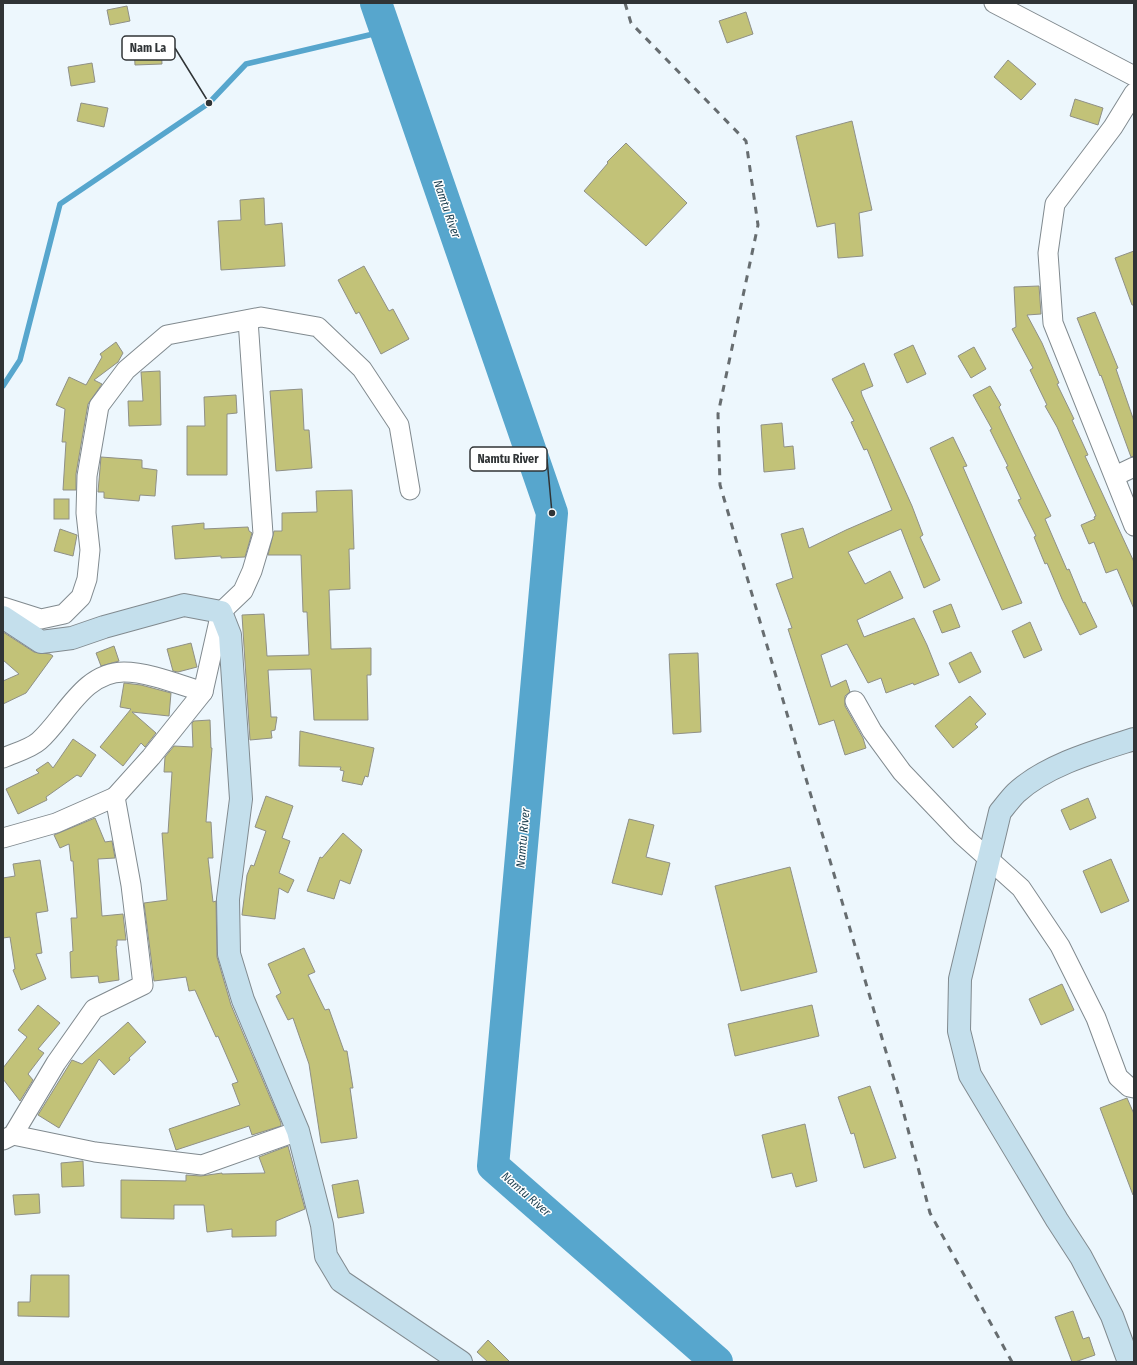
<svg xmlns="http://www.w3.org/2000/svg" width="1137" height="1365" viewBox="0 0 1137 1365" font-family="'Fira Sans Condensed',sans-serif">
<rect width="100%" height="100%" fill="#edf7fd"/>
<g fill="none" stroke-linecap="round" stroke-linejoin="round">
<path stroke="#57a6cd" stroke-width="5.5" d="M 3,386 L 20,360 L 60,204 L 209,103 L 246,64 L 386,31"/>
<path stroke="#57a6cd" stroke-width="32" d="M 376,3 L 552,513 L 493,1166 L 717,1362"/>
</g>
<g fill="#c2c278" stroke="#8f9087">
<path d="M 127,6 L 130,21 L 110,25 L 107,10 Z"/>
<path d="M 746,12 L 753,34 L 727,43 L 719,21 Z"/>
<path d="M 161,44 L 162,64 L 135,65 L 134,45 Z"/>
<path d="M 1008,60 L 1036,84 L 1021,100 L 994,77 Z"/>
<path d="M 92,63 L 95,82 L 71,86 L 68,67 Z"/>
<path d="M 1075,99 L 1103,108 L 1098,125 L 1070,116 Z"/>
<path d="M 81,103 L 108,108 L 104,127 L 77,121 Z"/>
<path d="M 852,121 L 872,210 L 859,213 L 863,256 L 838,258 L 835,223 L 817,227 L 796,136 Z"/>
<path d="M 626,143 L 687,203 L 646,246 L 584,191 L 608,163 L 607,162 Z"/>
<path d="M 264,198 L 265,225 L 282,223 L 285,266 L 221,270 L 218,221 L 241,220 L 240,200 Z"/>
<path d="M 1134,251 L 1134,305 L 1132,305 L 1115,258 Z"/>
<path d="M 364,266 L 389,311 L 393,309 L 409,339 L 381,354 L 359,312 L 356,314 L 338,280 Z"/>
<path d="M 1039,286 L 1041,314 L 1027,315 L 1042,343 L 1059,383 L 1057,384 L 1074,419 L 1072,420 L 1088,455 L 1085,456 L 1134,562 L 1134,609 L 1117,569 L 1106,573 L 1094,542 L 1089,544 L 1081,525 L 1095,519 L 1094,517 L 1096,516 L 1057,427 L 1045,406 L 1047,405 L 1030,370 L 1033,368 L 1012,329 L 1016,327 L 1014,287 Z"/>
<path d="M 1095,312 L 1118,368 L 1116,369 L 1134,421 L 1134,456 L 1131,457 L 1101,375 L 1100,376 L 1077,318 Z"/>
<path d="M 116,342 L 123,353 L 118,362 L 94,380 L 102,384 L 88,404 L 76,474 L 76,490 L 63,490 L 66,442 L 62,442 L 65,409 L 56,405 L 69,377 L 86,385 L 102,357 L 100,354 Z"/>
<path d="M 913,345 L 926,374 L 907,383 L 894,354 Z"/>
<path d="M 974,347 L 986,369 L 971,378 L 958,356 Z"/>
<path d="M 864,363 L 873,386 L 861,391 L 862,395 L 912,506 L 923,535 L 920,537 L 940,580 L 924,588 L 901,529 L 848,552 L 865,584 L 890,571 L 903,598 L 857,620 L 864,637 L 914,618 L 927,645 L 939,675 L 914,685 L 913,683 L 886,693 L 881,678 L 868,683 L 847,644 L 821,655 L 831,687 L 846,680 L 850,692 L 845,696 L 845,706 L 863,738 L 866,748 L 845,755 L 834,720 L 819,725 L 788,629 L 792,628 L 776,584 L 793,578 L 781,534 L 803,528 L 809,548 L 846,530 L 892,510 L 867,449 L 864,450 L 851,422 L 854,421 L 832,379 Z"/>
<path d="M 160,371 L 161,425 L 129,426 L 128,401 L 143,401 L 141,372 Z"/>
<path d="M 990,386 L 1001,405 L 999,407 L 1051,516 L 1045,519 L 1067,570 L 1069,569 L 1083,603 L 1085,602 L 1097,627 L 1080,635 L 1062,599 L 1047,563 L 1045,564 L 1034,537 L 1036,536 L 1018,500 L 1021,499 L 1006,467 L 1008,466 L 990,430 L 992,429 L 973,395 Z"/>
<path d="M 302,389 L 304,430 L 309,430 L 312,468 L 276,471 L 270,391 Z"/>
<path d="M 236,395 L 237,413 L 227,414 L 227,475 L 187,475 L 187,426 L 205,426 L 204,397 Z"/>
<path d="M 782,423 L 784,447 L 793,446 L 795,469 L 764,472 L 761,425 Z"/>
<path d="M 953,437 L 967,466 L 963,467 L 1022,603 L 1002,610 L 930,448 Z"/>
<path d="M 101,457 L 142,460 L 142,468 L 157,470 L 155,496 L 140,495 L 139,501 L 104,498 L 104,492 L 98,492 Z"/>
<path d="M 352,490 L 354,549 L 349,549 L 350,589 L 329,590 L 331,649 L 371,648 L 371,675 L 367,675 L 368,720 L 314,720 L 311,669 L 268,670 L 271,717 L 277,717 L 275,730 L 271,731 L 272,738 L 250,740 L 242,615 L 264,614 L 267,656 L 309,655 L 307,612 L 303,612 L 301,555 L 268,555 L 274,531 L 282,531 L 282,513 L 317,512 L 316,491 Z"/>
<rect x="54" y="499" width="15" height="20"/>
<path d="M 204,523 L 204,529 L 248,527 L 249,531 L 252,533 L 245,557 L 221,558 L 221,556 L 175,559 L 172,526 Z"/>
<path d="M 60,529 L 77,535 L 73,556 L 54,551 Z"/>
<path d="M 951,604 L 960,627 L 942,633 L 933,611 Z"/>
<path d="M 1030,622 L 1042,650 L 1024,658 L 1012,631 Z"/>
<path d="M 3,632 L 34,652 L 50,654 L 53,656 L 26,693 L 3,704 L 3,681 L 19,674 L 3,660 Z"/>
<path d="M 191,643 L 197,667 L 178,672 L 173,671 L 167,649 Z"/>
<path d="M 114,646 L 119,661 L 101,666 L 96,653 Z"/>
<path d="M 971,652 L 981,672 L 959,683 L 949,663 Z"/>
<path d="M 698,653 L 701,732 L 673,734 L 669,654 Z"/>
<path d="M 124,683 L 141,685 L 171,693 L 169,716 L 132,712 L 156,733 L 145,747 L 141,743 L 123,766 L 100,747 L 131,709 L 120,707 Z"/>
<path d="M 970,696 L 986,714 L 975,724 L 978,727 L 953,748 L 935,726 Z"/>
<path d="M 210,720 L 211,748 L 212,748 L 206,822 L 211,822 L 213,858 L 208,858 L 213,902 L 216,901 L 217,957 L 231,1005 L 281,1123 L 281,1126 L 252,1135 L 249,1126 L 176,1150 L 169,1129 L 240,1105 L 232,1084 L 238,1082 L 218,1036 L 216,1037 L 195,990 L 189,991 L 186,977 L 154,981 L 144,903 L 167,900 L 162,833 L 168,833 L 172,772 L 164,772 L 165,757 L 174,746 L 193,747 L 192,723 L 194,721 Z"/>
<path d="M 300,731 L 374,748 L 368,777 L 365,776 L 362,785 L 342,781 L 344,771 L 340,770 L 341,767 L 299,766 Z"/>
<path d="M 73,739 L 96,755 L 81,777 L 77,775 L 46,797 L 47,800 L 18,814 L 6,789 L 39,773 L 36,770 L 48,762 L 53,768 Z"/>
<path d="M 266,796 L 293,806 L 282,838 L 290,841 L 279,873 L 294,880 L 288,893 L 279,888 L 275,919 L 242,915 L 247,875 L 251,865 L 254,866 L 266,831 L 255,827 Z"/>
<path d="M 1088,798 L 1096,818 L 1070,830 L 1061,810 Z"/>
<path d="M 95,818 L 105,842 L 112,841 L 115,858 L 98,859 L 102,916 L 123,914 L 126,940 L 117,940 L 117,946 L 116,946 L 119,980 L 99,983 L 98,976 L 71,978 L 70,952 L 73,951 L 71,918 L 77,918 L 73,861 L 71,861 L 69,844 L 60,848 L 54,835 Z"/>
<path d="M 629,819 L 654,825 L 646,857 L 670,863 L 662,895 L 612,883 Z"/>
<path d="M 343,833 L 362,850 L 350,884 L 340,880 L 334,899 L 307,891 L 320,857 L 322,858 Z"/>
<path d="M 1111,859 L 1129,901 L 1101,913 L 1083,871 Z"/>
<path d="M 40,860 L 48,911 L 36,913 L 42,953 L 36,954 L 46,979 L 21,990 L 13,970 L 15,969 L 10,937 L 3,938 L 3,878 L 15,876 L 13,864 Z"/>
<path d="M 790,867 L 817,972 L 741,991 L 715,886 Z"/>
<path d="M 304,948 L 315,972 L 308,975 L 325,1010 L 329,1009 L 344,1051 L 347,1051 L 353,1088 L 350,1088 L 357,1138 L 321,1143 L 309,1064 L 293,1018 L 288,1020 L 276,996 L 281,993 L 268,964 Z"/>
<path d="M 1062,984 L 1074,1010 L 1041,1025 L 1029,999 Z"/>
<path d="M 38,1005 L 60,1023 L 38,1049 L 44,1053 L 28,1074 L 33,1080 L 20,1101 L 3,1079 L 3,1068 L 27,1037 L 18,1030 Z"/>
<path d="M 812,1005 L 819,1036 L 735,1056 L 728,1024 Z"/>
<path d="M 128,1022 L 146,1042 L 129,1058 L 130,1060 L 114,1075 L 99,1059 L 59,1128 L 38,1115 L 72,1060 L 82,1064 Z"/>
<path d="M 870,1086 L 896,1158 L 864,1168 L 854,1133 L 851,1134 L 838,1097 Z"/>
<path d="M 1127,1098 L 1134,1114 L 1134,1194 L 1133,1195 L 1100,1108 Z"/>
<path d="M 805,1124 L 817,1181 L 796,1187 L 792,1173 L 772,1178 L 762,1135 Z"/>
<path d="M 288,1146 L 305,1209 L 276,1221 L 276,1236 L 232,1237 L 232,1229 L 207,1232 L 204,1205 L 174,1205 L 174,1219 L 121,1218 L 121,1180 L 186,1181 L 186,1175 L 201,1176 L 222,1173 L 222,1174 L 265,1173 L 259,1157 Z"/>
<path d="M 83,1161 L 84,1186 L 62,1187 L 61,1163 Z"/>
<path d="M 358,1180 L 364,1213 L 338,1218 L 332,1185 Z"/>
<path d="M 39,1194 L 40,1213 L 15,1215 L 13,1195 Z"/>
<path d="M 31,1275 L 69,1275 L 69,1317 L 18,1316 L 18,1302 L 30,1302 Z"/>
<path d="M 1073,1311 L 1083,1339 L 1089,1337 L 1095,1355 L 1075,1362 L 1072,1362 L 1055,1317 Z"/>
<path d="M 488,1340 L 510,1362 L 488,1362 L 477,1352 Z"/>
</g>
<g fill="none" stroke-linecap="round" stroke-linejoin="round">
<g stroke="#818a8f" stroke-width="21">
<g id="street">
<path d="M 994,3 L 1134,76"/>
<path d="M 1134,93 L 1113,127 L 1055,204 L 1048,253 L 1053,323 L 1134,526"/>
<path d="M 1115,476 L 1134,467"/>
<path d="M 3,607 L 41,619 L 64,614 L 81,597 L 87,579 L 90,550 L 86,513 L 87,476 L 99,406 L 126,370 L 167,335 L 261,317 L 318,327 L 362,369 L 399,425 L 410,490"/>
<path d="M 855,701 L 872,731 L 902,772 L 962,835 L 1021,888 L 1060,946 L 1096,1018 L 1118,1077 L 1129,1087 L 1134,1088"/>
<path d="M 3,758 C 14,753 30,749 39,741 C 65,718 83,672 124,672 C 148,672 180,685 203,692"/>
<path d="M 115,797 L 151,757 L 203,692 L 221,612 L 243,591 L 252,571 L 263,534 L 248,320"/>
<path d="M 3,838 L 56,823 L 115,797 L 131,885 L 143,985 L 94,1009 L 56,1063 L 13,1135 L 3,1140"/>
<path d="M 13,1135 L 95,1152 L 202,1165 L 298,1131"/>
</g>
</g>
<g stroke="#818a8f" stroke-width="24">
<g id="secondary">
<path d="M 3,617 L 41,642 L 72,638 L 104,627 L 184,605 L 221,612 L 230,635 L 241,799 L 228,899 L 229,954 L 243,1000 L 298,1131 L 322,1225 L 326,1256 L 341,1281 L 461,1362"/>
<path d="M 1129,1362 L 1112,1316 L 1081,1257 L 1057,1220 L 970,1075 L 959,1031 L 960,979 L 1000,812 C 1005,806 1010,799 1016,793 C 1046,765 1096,751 1134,739"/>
</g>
</g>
<use href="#street" stroke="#fff" stroke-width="19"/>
<use href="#secondary" stroke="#c4dfec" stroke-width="22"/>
<path stroke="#676d70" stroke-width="3" stroke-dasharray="7 7" stroke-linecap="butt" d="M 625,3 L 631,23 L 746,141 L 758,225 L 718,414 L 720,485 L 901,1103 L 930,1213 L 1012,1362"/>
</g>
<g text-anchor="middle" stroke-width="3" stroke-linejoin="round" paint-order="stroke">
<g font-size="12" font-style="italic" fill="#1c3f50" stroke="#fff">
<text transform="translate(447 209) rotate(71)" y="4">Namtu River</text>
<text transform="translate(523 838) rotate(-85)" y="4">Namtu River</text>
<text transform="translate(526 1194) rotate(41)" y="4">Namtu River</text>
</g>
</g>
<path fill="none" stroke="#303436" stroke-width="1.5" d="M209 103L175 48M552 513L547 459"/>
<g fill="#303436" stroke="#fff" stroke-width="1.5">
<circle cx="209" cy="103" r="4"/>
<circle cx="552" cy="513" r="4"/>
</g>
<g fill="#fff" stroke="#303436" stroke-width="1.5">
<rect x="122" y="36" width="53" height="24" rx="4"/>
<rect x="470" y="447" width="77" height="24" rx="4"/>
</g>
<g font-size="12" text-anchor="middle" font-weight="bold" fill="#303436">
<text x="148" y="52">Nam La</text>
<text x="508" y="463">Namtu River</text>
</g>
<rect width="1137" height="1365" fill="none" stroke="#303436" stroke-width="8"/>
</svg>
